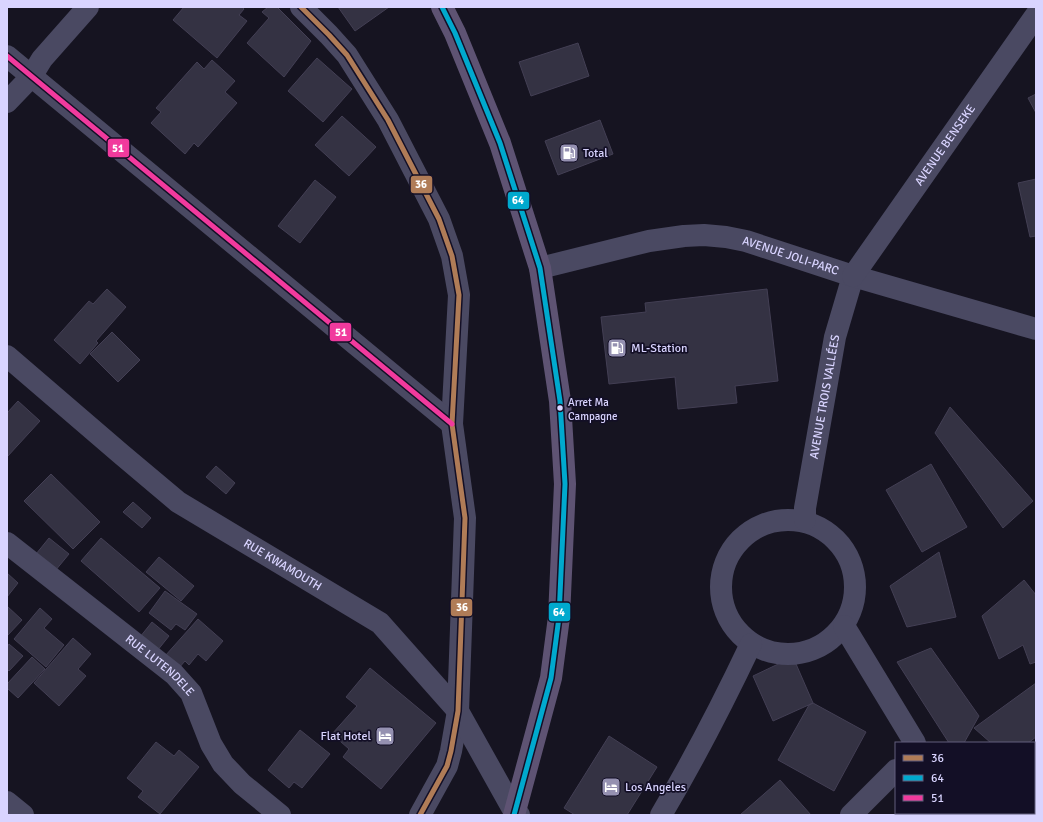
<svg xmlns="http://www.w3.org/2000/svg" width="1043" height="822" viewBox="0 0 1043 822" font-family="Signika,sans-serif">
<rect width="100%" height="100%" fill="#161421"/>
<!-- building -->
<path fill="#343243" stroke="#433f54" d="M184,7H242L244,9L239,15L247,21L217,58L173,20Z
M268,7H277L311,41L284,77L247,43L269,18L262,12Z
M338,7H389L355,31Z
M578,43L589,76L531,96L519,62Z
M317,58L352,89L323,122L288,91Z
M212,60L235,81L225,92L237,103L198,147L194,143L185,154L151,123L161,112L156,108L197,62L204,69Z
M1036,94V113L1028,98Z
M342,116L376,147L349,176L315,145Z
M600,120L613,154L558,175L545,141Z
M1036,179V236L1030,237L1018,183Z
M315,180L336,197L300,243L278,226Z
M107,289L126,307L96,341L98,343L80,364L54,340L89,301L93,304Z
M767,289L778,381L735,386L737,403L678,409L675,377L609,384L601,317L646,312L645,303Z
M112,332L140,360L118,382L90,354Z
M18,401L40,421L7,457V413Z
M950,407L1033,501L1003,528L935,433Z
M931,464L967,527L922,552L886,490Z
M216,466L235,483L226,494L206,477Z
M51,474L100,522L73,549L24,501Z
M133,502L151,518L142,528L123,512Z
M49,538L69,554L55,571L36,554Z
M101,538L160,588L139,612L81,561Z
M939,552L956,617L907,627L890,586Z
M159,557L194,586L181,601L146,572Z
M7,573L18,583L7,597Z
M1024,580L1036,595V662L1030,664L1023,645L999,659L982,616Z
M165,591L197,614L185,630L176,624L171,630L149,613Z
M7,606L22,620L7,636Z
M40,608L52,619L44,628L64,645L46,667L14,639Z
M198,619L223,641L206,661L198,654L189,665L185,661L178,669L165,656Z
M152,622L169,636L157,651L140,637Z
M73,638L91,654L78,669L86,676L59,706L34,683Z
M9,644L23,656L9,671L7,669V647Z
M931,648L979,716L964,743H949L897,662Z
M32,657L45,669L18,698L7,688V684Z
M793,657L813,703L773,721L753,676Z
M370,668L436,723L381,789L343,757L349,749L332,734L357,706L346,697Z
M1036,683V737L1028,743H991L974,728Z
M813,703L866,732L834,791L778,760L809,705Z
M300,730L330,754L302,788L294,782L289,788L268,770Z
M609,736L657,767L627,815H575L564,808Z
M156,742L174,756L179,750L199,767L160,814L138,797L143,791L127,778Z
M780,780L811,815H740Z"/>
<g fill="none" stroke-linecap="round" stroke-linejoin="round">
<!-- minor -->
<g stroke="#4a4962" stroke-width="22">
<path d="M301,7L329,35L347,55L388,120L439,219L452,256L459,295L452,424L465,518L458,711L451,751L447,766L420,815"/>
<path d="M7,56L452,424"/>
<path d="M7,102L31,77L42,59L88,7"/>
<path id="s1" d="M7,356L121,454L178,502L380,623L458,711L515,813L519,815"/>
<circle cx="788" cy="587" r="67"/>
<path id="s2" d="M805,520V508L835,337L853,276"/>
<path id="s3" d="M7,543L174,674L191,693L211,744L223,764L242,784L280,815"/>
<path d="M844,626L915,743"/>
<path d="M7,802L23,815"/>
<path d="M967,813L968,815"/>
<path d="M661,815C694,759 723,703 751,644"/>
<path d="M851,815L896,770"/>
</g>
<!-- tertiary -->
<g stroke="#4a4962" stroke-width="22">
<path id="s4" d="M540,268L649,241L684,236L704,235L726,237L746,241L853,276L1036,329"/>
<path id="s5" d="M853,276L1036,15"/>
</g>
<!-- primary -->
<path stroke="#5e5373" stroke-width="22" d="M442,7L455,33L500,143L540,268L560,401L565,484L559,617L551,678L514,815"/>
<defs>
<path id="bus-1" d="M301,7L329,35L347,55L388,120L439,219L452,256L459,295L452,424L465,518L458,711L451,751L447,766L420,815"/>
<path id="bus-2" d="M442,7L455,33L500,143L540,268L560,401L565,484L559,617L551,678L514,815"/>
<path id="bus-3" d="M7,56L452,424"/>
</defs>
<!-- bus-1 casing -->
<use href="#bus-1" stroke="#130f26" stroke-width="8"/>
<!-- bus-2 casing -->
<use href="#bus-2" stroke="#130f26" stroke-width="8"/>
<!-- bus-3 casing -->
<use href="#bus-3" stroke="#130f26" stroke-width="8"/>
<!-- bus-1 -->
<use href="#bus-1" stroke="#b07c57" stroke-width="5"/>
<!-- bus-2 -->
<use href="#bus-2" stroke="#00a9ce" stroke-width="5"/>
<!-- bus-3 -->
<use href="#bus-3" stroke="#f13a9d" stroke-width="5"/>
</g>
<!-- icons -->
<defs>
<symbol id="fuel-square" viewBox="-11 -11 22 22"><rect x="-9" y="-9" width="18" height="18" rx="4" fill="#9591b1" stroke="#130f26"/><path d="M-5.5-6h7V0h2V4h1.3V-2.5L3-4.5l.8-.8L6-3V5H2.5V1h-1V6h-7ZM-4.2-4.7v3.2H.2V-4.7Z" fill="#fff"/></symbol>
<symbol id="hotel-square" viewBox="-11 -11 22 22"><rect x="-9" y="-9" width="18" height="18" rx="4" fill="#9591b1" stroke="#130f26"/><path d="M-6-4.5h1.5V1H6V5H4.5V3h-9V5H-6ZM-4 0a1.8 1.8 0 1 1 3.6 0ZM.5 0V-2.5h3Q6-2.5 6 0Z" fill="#fff"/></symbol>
</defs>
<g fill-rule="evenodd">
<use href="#fuel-square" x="558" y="142" width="22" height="22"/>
<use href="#fuel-square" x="606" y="337" width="22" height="22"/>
<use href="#hotel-square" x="374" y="725" width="22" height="22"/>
<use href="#hotel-square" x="600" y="776" width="22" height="22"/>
</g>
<!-- markers -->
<circle fill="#d9d4ff" stroke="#130f26" stroke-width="1.5" cx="560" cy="408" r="3.5"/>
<g text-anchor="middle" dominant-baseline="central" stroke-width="3.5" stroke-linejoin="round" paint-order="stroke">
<!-- bus labels -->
<g font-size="11" fill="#d9d4ff" stroke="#130f26" text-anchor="start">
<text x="568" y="402">Arret Ma<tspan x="568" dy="14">Campagne</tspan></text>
</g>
<!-- street labels -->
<g font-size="12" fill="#d9d4ff" stroke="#130f26">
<text stroke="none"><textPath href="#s5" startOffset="160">AVENUE BENSEKE</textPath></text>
<text stroke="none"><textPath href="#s4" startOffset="257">AVENUE JOLI-PARC</textPath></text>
<text stroke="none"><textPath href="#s2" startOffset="125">AVENUE TROIS VALLÉES</textPath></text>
<text stroke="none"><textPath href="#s1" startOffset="347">RUE KWAMOUTH</textPath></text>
<text stroke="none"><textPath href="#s3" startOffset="196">RUE LUTENDELE</textPath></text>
</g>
<!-- poi labels -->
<g font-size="12" fill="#d9d4ff" stroke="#130f26" text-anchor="start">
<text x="583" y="153">Total</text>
<text x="631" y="348">ML-Station</text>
<text x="371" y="736" text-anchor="end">Flat Hotel</text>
<text x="625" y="787">Los Angeles</text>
</g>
</g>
<g stroke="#130f26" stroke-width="1.5">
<rect x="107" y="138" width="23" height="20" rx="4" fill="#f13a9d"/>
<rect x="410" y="175" width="23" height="19" rx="4" fill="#b07c57"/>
<rect x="507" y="191" width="23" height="19" rx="4" fill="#00a9ce"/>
<rect x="329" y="322" width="23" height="20" rx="4" fill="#f13a9d"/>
<rect x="450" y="598" width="23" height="19" rx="4" fill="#b07c57"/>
<rect x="548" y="602" width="23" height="20" rx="4" fill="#00a9ce"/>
</g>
<g font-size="11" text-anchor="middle" font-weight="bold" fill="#fff">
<text x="118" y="152">51</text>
<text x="421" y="188">36</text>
<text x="518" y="204">64</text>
<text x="341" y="336">51</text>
<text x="462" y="611">36</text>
<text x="559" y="616">64</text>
</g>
<!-- border -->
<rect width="1043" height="822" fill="none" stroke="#d9d4ff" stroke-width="16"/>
<!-- legend -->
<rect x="895" y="742" width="140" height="72" fill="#130f26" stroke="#625e7d"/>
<rect x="903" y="755" width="20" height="6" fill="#b07c57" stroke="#625e7d"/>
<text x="931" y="762" font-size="12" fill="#d9d4ff">36</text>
<rect x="903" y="775" width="20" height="6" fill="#00a9ce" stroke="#625e7d"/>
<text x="931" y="782" font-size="12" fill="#d9d4ff">64</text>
<rect x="903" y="795" width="20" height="6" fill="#f13a9d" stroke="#625e7d"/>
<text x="931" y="802" font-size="12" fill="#d9d4ff">51</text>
</svg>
